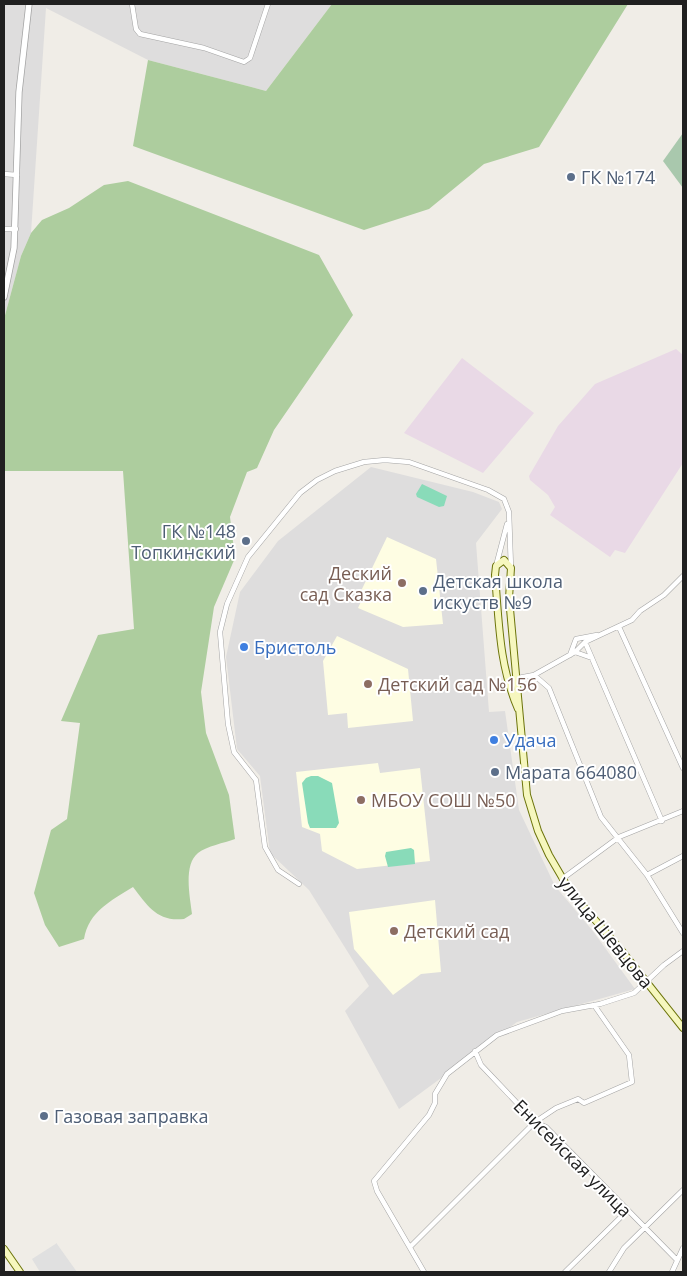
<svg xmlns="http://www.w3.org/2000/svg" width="687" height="1276" viewBox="0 0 687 1276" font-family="'Open Sans',sans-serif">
<rect width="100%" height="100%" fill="#f0ede7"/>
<!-- residential -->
<path fill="#dedddd" d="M4,4H332L266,91L148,60L46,8L31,233L21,256L4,319Z
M371,467L473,492L499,502L502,509L476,543L489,712L505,711L519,810L555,886L592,930L635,989L517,1022L399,1109L345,1011L369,986L309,890L270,853L260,776L237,749L226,657L240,592L278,541Z"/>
<!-- industrial -->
<path fill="#e9d9e6" d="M676,349L683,355V463L625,553L615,550L610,557L550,515L555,507L548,495L530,480L529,476L558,426L595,384Z
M462,358L534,413L483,473L404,433Z"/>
<!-- education -->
<path fill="#fefde3" d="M387,537L436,559L443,624L403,627L358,608L365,593L361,591Z
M337,636L408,669L413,721L348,728L347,713L328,715L323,661Z
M378,763L380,773L420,768L430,861L357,869L322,851L320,834L302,827L296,772Z
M435,900L441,972L421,974L393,995L354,949L349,912Z"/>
<!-- forest -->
<path fill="#adcd9e" d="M332,4H628L539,147L484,164L429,209L364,230L133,146L148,60L266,91Z
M128,181L319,255L353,315L274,430L257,468L247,472L230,517L235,558L214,607L201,692L206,733L229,795L235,839C224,843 207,846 198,853C183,865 190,897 192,914L184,919C157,922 148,906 133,887C111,901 89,911 84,939L59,947L45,925L34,893L51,830L67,819L80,723L61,721L98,635L134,629L123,471H4V319L21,256L31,233L42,220L69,208L104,185Z"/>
<!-- cemetery -->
<path fill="#a9c8ad" d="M683,133V188L663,161Z"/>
<!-- pitch -->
<path fill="#89dbb9" d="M422,484L447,496L444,506L439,507L417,497L416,494Z
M311,776H318L332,783L339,823L336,828H310L308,823L302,783L306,778Z
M411,848L414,850L415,864L388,867L385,856L386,852Z"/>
<!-- parking -->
<path fill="#e0e0e0" d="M57,1243V1244L77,1272H40L32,1259Z"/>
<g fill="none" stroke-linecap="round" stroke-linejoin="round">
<defs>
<path id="minor" d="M132,4L136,29L140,34L204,48L244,62L250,58L268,4
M4,174L17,175
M4,229H16
M496,566L507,524
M619,627L683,768
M585,642L662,821
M575,652L592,658
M570,655L576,639L597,635
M534,675L575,652L585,642L632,620L640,611L664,595L683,576
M518,678L534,675L549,688L601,817L647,875L683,933
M647,875L683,856
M562,879L619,837L683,811
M299,884L278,870L265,847L256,780L234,752L228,724L220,632L227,604L248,557L300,493L317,480L335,471L364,462L385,460L409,462L488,490L504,499L509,512L511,568
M475,1051L481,1065L535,1122L546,1127L677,1260
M410,1247L535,1122L556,1108L578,1099L584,1103L632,1082L629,1055L594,1005
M424,1272L377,1191L374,1181L429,1115L435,1103V1094L447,1074L497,1035L562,1011L600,1004L634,993L664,965L683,951
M565,1272L627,1211
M609,1272L624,1248L683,1190
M672,1272L683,1248"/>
<path id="tertiary" d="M4,297L14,248L19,92L29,4"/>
<path id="secondary" d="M518,709C499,665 499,622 495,575L496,566L504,560L511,568L509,598L527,795L538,831L549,855L570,891L622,951L683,1028
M4,1249L20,1272"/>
</defs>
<!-- minor casing -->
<use href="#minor" stroke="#a4a4a4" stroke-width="5.5"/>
<!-- tertiary casing -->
<use href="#tertiary" stroke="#a4a4a4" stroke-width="7"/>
<!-- secondary casing -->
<use href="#secondary" stroke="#6c740a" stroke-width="8"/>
<!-- minor -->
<use href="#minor" stroke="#fff" stroke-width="4.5"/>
<!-- tertiary -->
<use href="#tertiary" stroke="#fff" stroke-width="5.5"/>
<!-- secondary -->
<use href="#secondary" stroke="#f6f7be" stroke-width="6"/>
</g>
<!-- markers -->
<g fill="#5c6f8a" stroke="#fff" stroke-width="2">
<circle cx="571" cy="177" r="5"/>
<circle cx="246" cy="541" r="5"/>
<circle cx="423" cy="591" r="5"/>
<circle cx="495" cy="772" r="5"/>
<circle cx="44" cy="1116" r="5"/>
</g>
<g fill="#8d6e63" stroke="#fff" stroke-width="2">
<circle cx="402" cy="583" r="5"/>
<circle cx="368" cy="684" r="5"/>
<circle cx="361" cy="800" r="5"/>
<circle cx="394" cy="931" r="5"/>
</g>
<g fill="#3f7fe0" stroke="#fff" stroke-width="2">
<circle cx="244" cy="647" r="5"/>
<circle cx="494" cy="740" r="5"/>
</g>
<g text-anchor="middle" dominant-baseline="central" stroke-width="4" stroke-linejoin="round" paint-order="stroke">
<!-- service labels -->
<g font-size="18" fill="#4e5e75" stroke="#fff" text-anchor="start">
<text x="581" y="177">ГК №174</text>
<text x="236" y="531" text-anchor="end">ГК №148<tspan x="236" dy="21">Топкинский</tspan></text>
<text x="433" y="581">Детская школа<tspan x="433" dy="21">искуств №9</tspan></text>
<text x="505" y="772">Марата 664080</text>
<text x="54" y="1116">Газовая заправка</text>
</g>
<!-- education labels -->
<g font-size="18" fill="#785e54" stroke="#fff" text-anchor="start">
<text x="392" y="573" text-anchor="end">Деский<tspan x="392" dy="21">сад Сказка</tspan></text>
<text x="378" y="684">Детский сад №156</text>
<text x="371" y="800">МБОУ СОШ №50</text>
<text x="404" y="931">Детский сад</text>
</g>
<!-- shop labels -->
<g font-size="18" fill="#366cbe" stroke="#fff" text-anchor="start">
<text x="254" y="647">Бристоль</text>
<text x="504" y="740">Удача</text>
</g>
<!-- street labels -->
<g font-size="18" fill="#202020" stroke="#fff">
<text transform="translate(606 932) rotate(51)">улица Шевцова</text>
<text transform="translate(573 1158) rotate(45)">Енисейская улица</text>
</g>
</g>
<!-- border -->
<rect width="687" height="1276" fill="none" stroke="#202020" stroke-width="10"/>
</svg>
